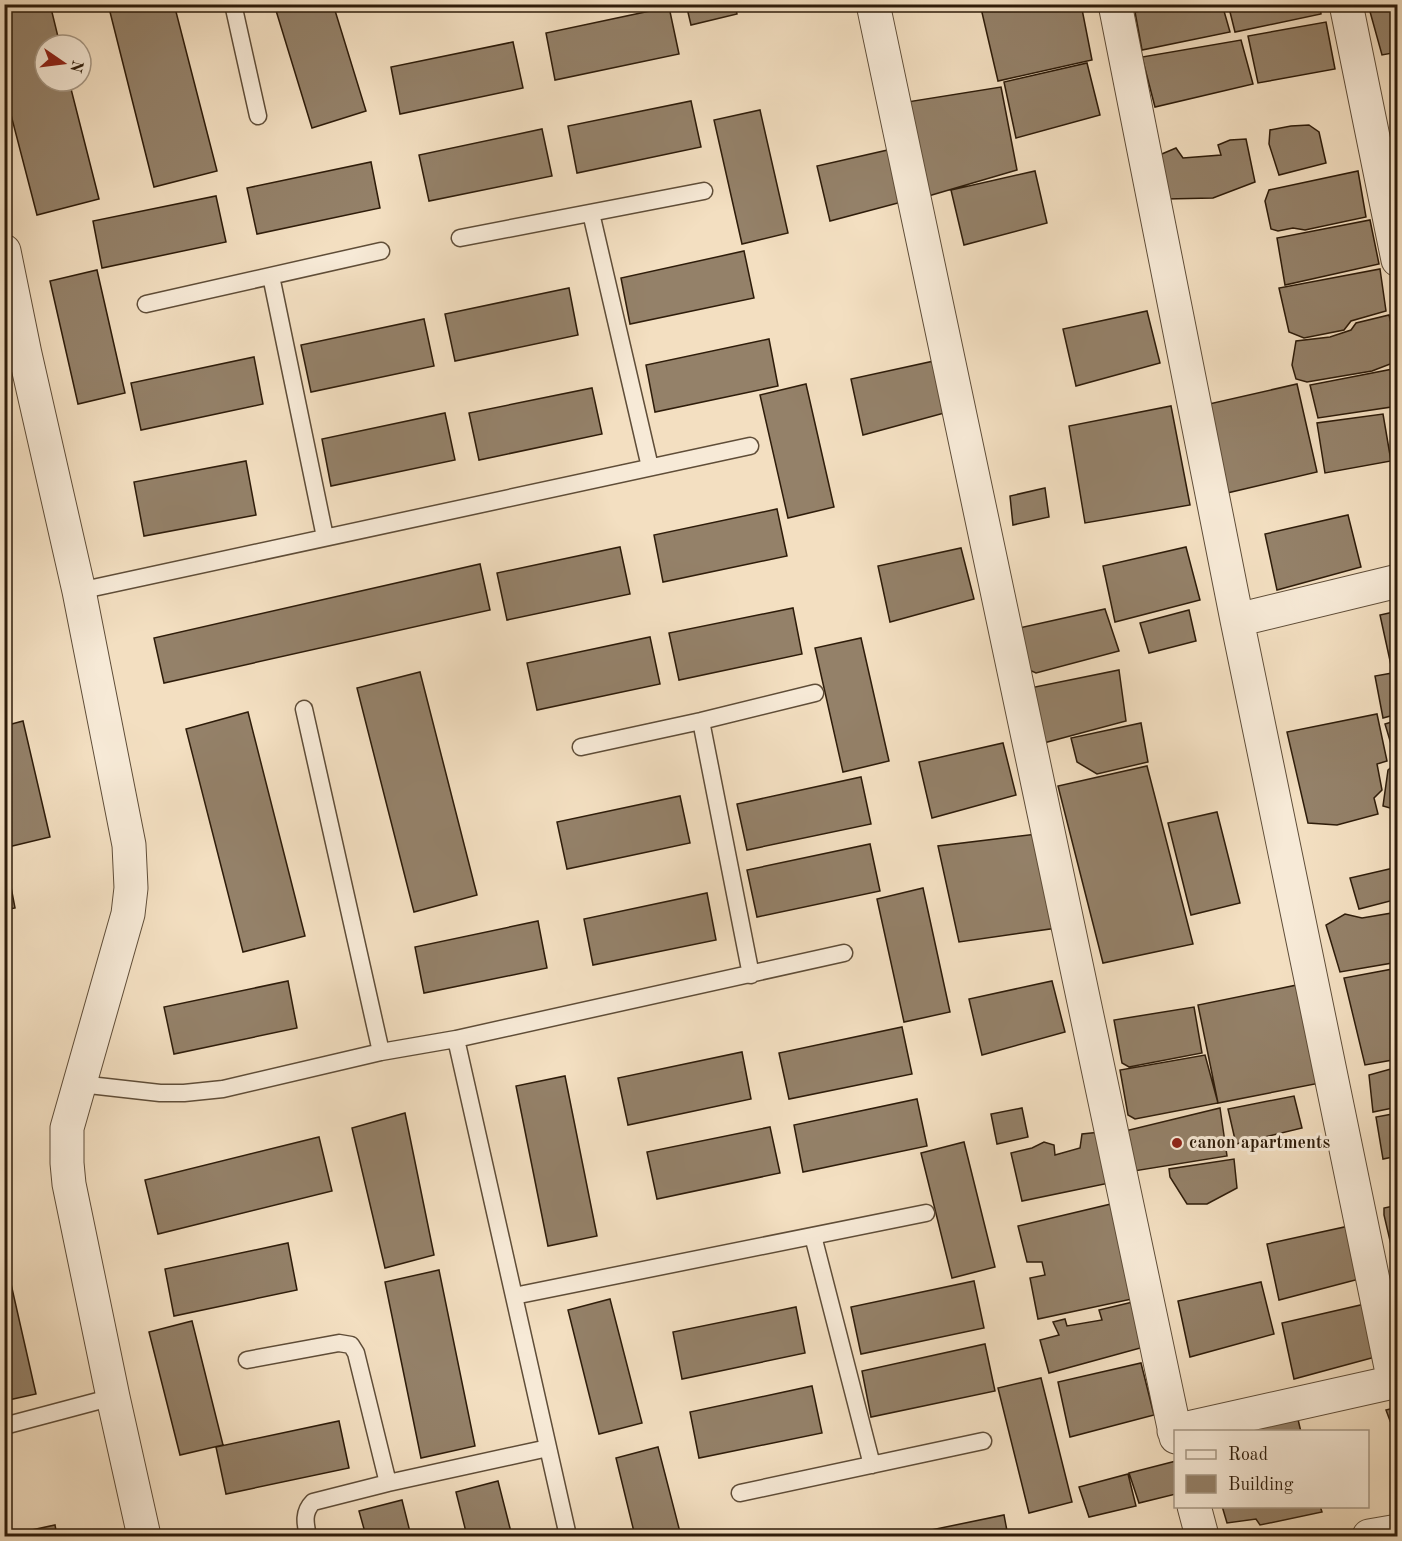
<svg xmlns="http://www.w3.org/2000/svg" width="1402" height="1541" viewBox="0 0 1402 1541" font-family="'Old Standard TT',serif">
<rect width="100%" height="100%" fill="#f3dfc1"/>
<filter id="stains"><feTurbulence type="fractalNoise" baseFrequency=".00333" numOctaves="4"/><feColorMatrix values="0 0 0 0 .2 0 0 0 0 .09 0 0 0 0 .02 0 0 0 .5 -.17"/></filter>
<radialGradient id="worn" r=".72"><stop offset=".6" stop-color="#630" stop-opacity="0"/><stop offset="1" stop-color="#630" stop-opacity=".3"/></radialGradient>
<!-- building -->
<path fill="#948169" stroke="#2e1c0a" stroke-width="1.5" d="M4,4H50L60,45H45V81H69L99,199L37,215L4,88Z
M108,4H174L217,171L154,187Z
M274,4H333L366,111L312,128Z
M686,4H735L737,14L691,25Z
M980,4H1081L1092,60L998,81Z
M1177,4H1222L1230,32L1142,50L1135,12Z
M1228,4H1320L1321,14L1235,32Z
M1384,4H1398V52L1382,55L1369,8Z
M669,7L679,54L555,80L546,33Z
M1326,22L1335,69L1258,83L1248,36Z
M1241,40L1253,84L1155,107L1142,57Z
M513,42L523,88L400,114L391,67Z
M1087,63L1100,115L1016,138L1004,82Z
M1001,87L1017,170L925,197L907,102Z
M691,101L701,147L577,173L568,126Z
M760,110L788,233L742,244L714,120Z
M1309,125L1319,132L1326,163L1279,175L1269,144L1270,130L1291,126Z
M542,129L552,176L429,201L419,155Z
M1246,139L1255,182L1213,198L1166,199L1157,156L1176,148L1183,158L1221,155L1218,145L1230,140Z
M901,147L913,199L830,221L817,166Z
M371,162L380,208L257,234L247,188Z
M1035,171L1047,223L964,245L951,190Z
M1358,171L1366,217L1305,230L1293,228L1278,231L1271,229L1265,201L1269,190Z
M216,196L226,242L102,268L93,221Z
M1370,220L1379,264L1285,285L1277,238Z
M744,251L754,298L630,324L621,278Z
M1380,269L1386,311L1351,321L1344,330L1304,338L1289,332L1279,288Z
M97,270L125,393L78,404L50,281Z
M569,288L578,335L455,361L445,314Z
M1147,311L1160,363L1076,386L1063,329Z
M1389,315L1398,350V361L1372,371L1307,382L1296,379L1292,365L1296,341L1330,337L1351,330L1356,323Z
M424,319L434,366L311,392L301,345Z
M769,339L778,386L655,412L646,365Z
M254,357L263,404L141,430L131,383Z
M934,361L948,412L863,435L851,379Z
M1398,368V406L1318,418L1310,385Z
M806,384L834,507L788,518L760,395Z
M1297,384L1317,472L1227,493L1209,404Z
M592,388L602,434L479,460L469,413Z
M1171,406L1190,505L1085,523L1069,426Z
M445,413L455,460L331,486L322,439Z
M1383,414L1391,461L1325,473L1317,423Z
M246,461L256,515L144,536L134,482Z
M1045,488L1049,517L1013,525L1010,496Z
M777,509L787,556L663,582L654,535Z
M1348,515L1361,567L1277,590L1265,534Z
M620,547L630,594L507,620L497,573Z
M1186,547L1200,600L1115,622L1103,566Z
M961,548L974,599L890,622L878,566Z
M480,564L490,610L164,683L154,638Z
M793,608L802,654L679,680L669,633Z
M1105,609L1119,651L1036,673L1027,669L1019,628Z
M1189,610L1196,641L1149,653L1140,623Z
M1398,611V669L1392,670L1380,615Z
M4,636L10,659L4,661Z
M650,637L660,684L537,710L527,663Z
M861,638L889,761L843,772L815,648Z
M1119,670L1126,721L1040,744L1030,688Z
M420,672L477,895L414,912L357,688Z
M1398,672V714L1383,718L1375,676Z
M248,712L305,936L243,952L186,729Z
M1377,714L1387,761L1377,764L1382,790L1374,798L1378,814L1337,825L1308,823L1287,732Z
M1398,720V754H1394L1385,724Z
M23,721L50,837L4,848V726Z
M1141,723L1148,762L1097,774L1077,762L1071,738Z
M1003,743L1016,795L932,818L919,762Z
M1398,761V810H1397L1383,806L1388,770Z
M1147,766L1193,944L1103,963L1058,786Z
M861,777L871,824L747,850L737,804Z
M680,796L690,843L567,869L557,822Z
M1217,812L1240,903L1191,915L1168,823Z
M1037,834L1057,928L959,942L938,846Z
M870,844L880,891L757,917L747,870Z
M6,861L15,908L4,910V862Z
M1398,867V899L1359,909L1350,878Z
M923,888L950,1012L904,1022L877,899Z
M707,893L716,940L593,965L584,919Z
M1398,912V962L1340,972L1326,925L1345,914L1362,918Z
M538,921L547,968L424,993L415,947Z
M1398,968V1059L1365,1065L1344,978Z
M288,981L297,1028L174,1054L164,1007Z
M1052,981L1065,1032L982,1055L969,999Z
M1297,985L1320,1083L1218,1103L1198,1005Z
M1194,1007L1202,1053L1129,1067L1122,1063L1114,1020Z
M902,1027L912,1074L789,1099L779,1053Z
M742,1052L751,1099L628,1125L618,1078Z
M1205,1055L1218,1103L1135,1119L1128,1115L1120,1070Z
M1398,1067V1107L1373,1112L1369,1075Z
M565,1076L597,1236L548,1246L516,1086Z
M1294,1096L1302,1128L1236,1144L1228,1109Z
M917,1099L927,1146L803,1172L794,1125Z
M1022,1108L1028,1137L997,1144L991,1114Z
M1220,1108L1227,1156L1134,1171L1125,1131Z
M405,1113L434,1255L385,1268L352,1128Z
M1398,1113V1156L1383,1159L1376,1117Z
M770,1127L780,1173L657,1199L647,1152Z
M1110,1131L1119,1181L1022,1201L1011,1153L1032,1148L1044,1142L1054,1145L1055,1155L1080,1148L1082,1134Z
M319,1137L332,1191L158,1234L145,1180Z
M964,1142L995,1267L952,1278L921,1153Z
M1234,1159L1237,1188L1207,1204H1187L1170,1177L1169,1169Z
M1111,1204L1132,1299L1038,1319L1030,1278L1045,1275L1042,1262H1027L1018,1226Z
M1398,1205V1261L1395,1262L1384,1215V1208Z
M1349,1226L1363,1278L1279,1300L1267,1244Z
M288,1243L297,1290L174,1316L165,1269Z
M4,1253L36,1394L4,1401Z
M439,1270L475,1446L421,1458L385,1282Z
M974,1281L984,1328L861,1354L851,1307Z
M1261,1282L1274,1334L1190,1357L1178,1301Z
M610,1299L642,1423L599,1434L568,1310Z
M1133,1302L1144,1347L1049,1373L1040,1340L1059,1335L1053,1322L1065,1319L1067,1326L1102,1320L1099,1310Z
M1365,1304L1379,1356L1294,1379L1282,1323Z
M796,1307L805,1353L682,1379L673,1332Z
M192,1321L223,1445L180,1455L149,1332Z
M985,1344L995,1391L871,1417L862,1371Z
M1141,1363L1154,1415L1070,1437L1058,1382Z
M1041,1378L1072,1502L1029,1513L998,1388Z
M812,1386L822,1433L699,1458L690,1412Z
M1398,1407V1442L1386,1410Z
M1296,1411L1301,1432H1203Z
M339,1421L349,1468L226,1494L216,1447Z
M658,1447L681,1536H635L616,1458Z
M1176,1461V1494L1139,1503L1129,1473Z
M1128,1474L1136,1506L1089,1517L1079,1487Z
M498,1481L512,1536H467L456,1492Z
M402,1500L411,1536H366L359,1511Z
M1222,1506H1320L1322,1512L1260,1525L1256,1519L1227,1523Z
M1004,1515L1008,1536H902Z
M55,1525L57,1536H4Z"/>
<g fill="none" stroke-linecap="round" stroke-linejoin="round">
<defs>
<path id="service" d="M233,4L258,116
M591,213L650,467
M460,238L704,191
M271,276L325,537
M146,304L381,251
M79,591L750,446
M304,709L381,1052
M701,721L751,975
M581,747L701,721L815,693
M456,1039L568,1536
M80,1084L160,1093H184L223,1089L381,1052L456,1039L844,953
M813,1236L872,1465
M514,1296L926,1213
M247,1360L339,1343L351,1345L356,1353L388,1483
M4,1426L113,1397
M740,1493L983,1441
M308,1536C305,1523 303,1512 313,1502L388,1483L548,1448"/>
<path id="minor" d="M873,4L1176,1437
M1115,4L1237,620L1394,1382
M1346,4L1398,260
M4,251L25,354L79,591L129,845L131,888L128,914L67,1128V1163L69,1184L113,1397L144,1536
M1237,620L1398,581
M1174,1431L1398,1381
M1194,1506L1202,1536
M1369,1536L1398,1531"/>
</defs>
<!-- service casing -->
<use href="#service" stroke="#5f4d38" stroke-width="19"/>
<!-- minor casing -->
<use href="#minor" stroke="#5f4d38" stroke-width="35"/>
<!-- service -->
<use href="#service" stroke="#f7ead7" stroke-width="16"/>
<!-- minor -->
<use href="#minor" stroke="#f7ead7" stroke-width="33"/>
</g>
<!-- markers -->
<circle fill="#8f2418" stroke="#f7ead7" stroke-width="2" cx="1177" cy="1143" r="6"/>
<g text-anchor="middle" dominant-baseline="central" stroke-width="6" stroke-linejoin="round" paint-order="stroke">
<!-- poi labels -->
<g font-size="18" font-weight="bold" fill="#2e1c0a" stroke="#f7ead7" text-anchor="start">
<text x="1189" y="1143">canon apartments</text>
</g>
</g>
<!-- margin -->
<rect width="1402" height="1541" fill="none" stroke="#f3dfc1" stroke-width="24"/>
<rect x="6" y="6" width="1390" height="1529" fill="none" stroke="#2e1c0a" stroke-width="3"/>
<rect x="12" y="12" width="1378" height="1517" fill="none" stroke="#2e1c0a" stroke-width="1.5"/>
<!-- legend -->
<rect x="1174" y="1430" width="195" height="78" fill="#f7ead7" stroke="#a79885" stroke-width="1.5"/>
<rect x="1186" y="1450" width="30" height="9" fill="#f7ead7" stroke="#a79885" stroke-width="1.5"/>
<text x="1228" y="1460" font-size="18" fill="#2e1c0a">Road</text>
<rect x="1186" y="1475" width="30" height="18" fill="#948169" stroke="#a79885" stroke-width="1.5"/>
<text x="1228" y="1490" font-size="18" fill="#2e1c0a">Building</text>
<!-- north arrow -->
<g transform="translate(63 63) rotate(104)"><circle r="28" fill="#f7ead7" stroke="#a79885" stroke-width="1.5"/>
<path d="M0-4.5L10 22L0 15L-10 22Z" fill="#8f2418"/>
<text y="-9" font-size="16" font-weight="bold" text-anchor="middle" fill="#2e1c0a">N</text>
</g>
<rect width="100%" height="100%" filter="url(#stains)"/>
<rect width="100%" height="100%" fill="url(#worn)"/>
</svg>
